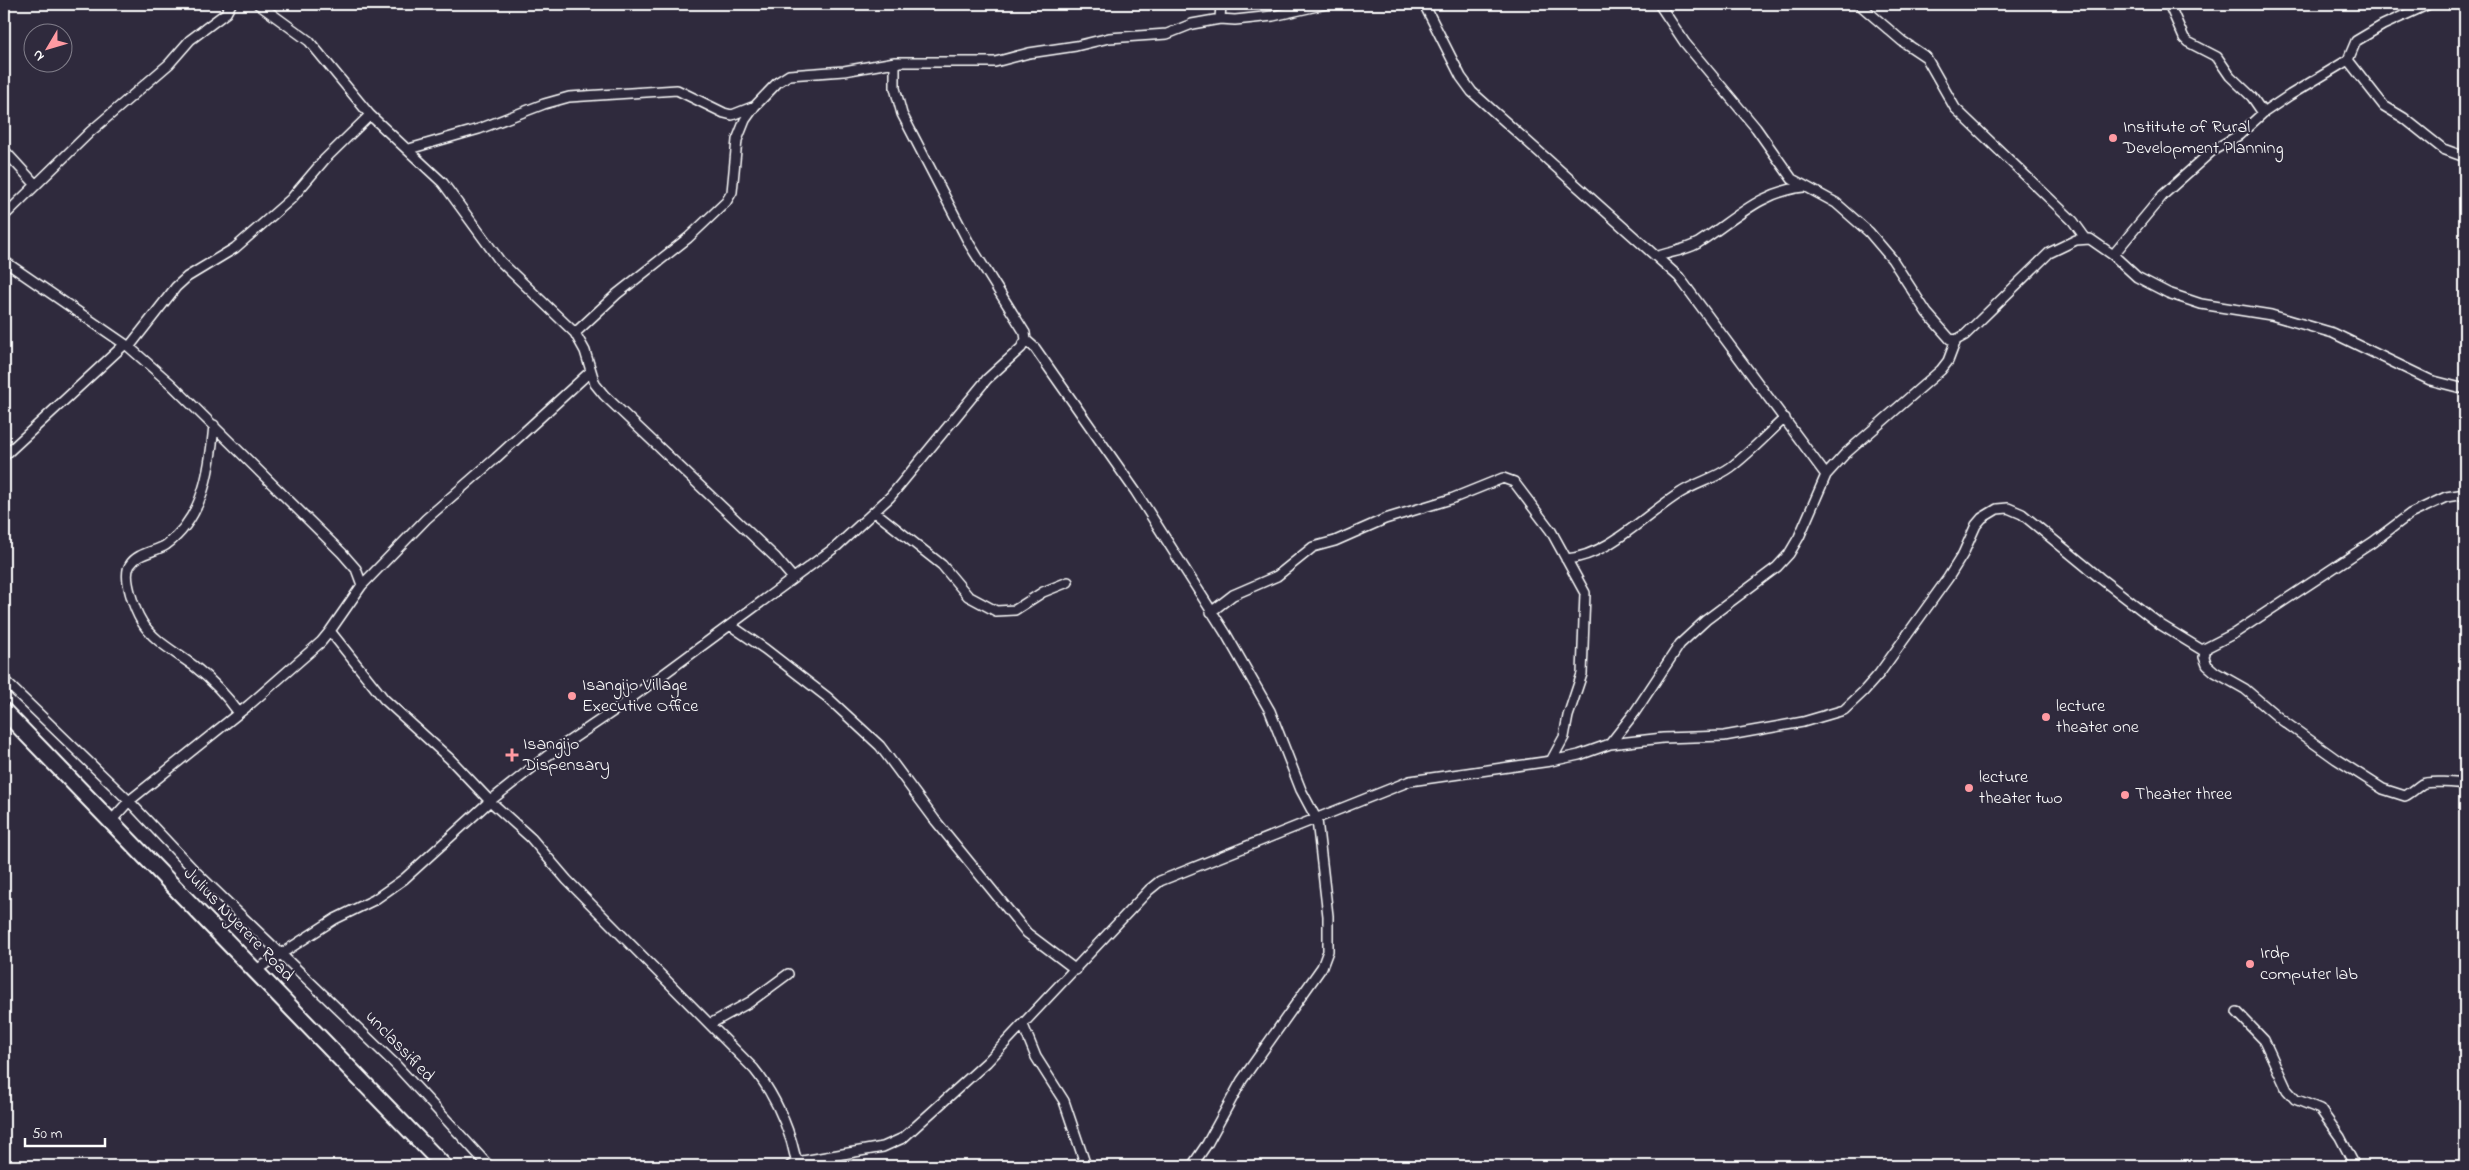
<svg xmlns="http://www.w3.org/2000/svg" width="2469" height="1170" viewBox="0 0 2469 1170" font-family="'Indie Flower',sans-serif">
<rect width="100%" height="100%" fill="#2f2a3d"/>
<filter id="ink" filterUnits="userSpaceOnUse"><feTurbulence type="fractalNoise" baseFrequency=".02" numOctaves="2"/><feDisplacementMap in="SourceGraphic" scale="10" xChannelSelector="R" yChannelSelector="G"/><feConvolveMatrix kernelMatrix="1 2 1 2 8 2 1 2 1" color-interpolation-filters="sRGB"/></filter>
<g filter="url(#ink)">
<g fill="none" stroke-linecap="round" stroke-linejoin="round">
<defs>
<path id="minor" d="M258,4L309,41L370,115L443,183L500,261L575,333L585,351L595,384L604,395L775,557L793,578
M1424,4L1461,77L1472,92L1679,277L1826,475
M1659,4L1685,43L1756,128L1792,179L1836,203L1869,232L1892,259L1927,313L1950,339L1956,340L1965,335L2049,253L2076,240L2090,239L2113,255L2137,277L2168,293L2201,304L2271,315L2333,333L2430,380L2465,389
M1859,4L1902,41L1926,57L1955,108L2073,221L2086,239
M2169,4L2184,38L2188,42L2217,57L2230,76L2252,97L2263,113
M1220,19L1221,4
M2348,60L2384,106L2404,118L2443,149L2465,157
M409,149L479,129L544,104L569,97L677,90L724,113L732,115L755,106
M4,150L36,185
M4,216L90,132L169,64L190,40L226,13L231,4
M2113,255L2163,195L2212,151L2239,135L2263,113L2290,95L2348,60L2356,41L2383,25L2429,4
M1658,256C1671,252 1686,250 1698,243C1733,221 1761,191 1804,187
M4,261L129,347L171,384L342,553L356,569L362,585
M575,333L617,294L688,238L726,202L732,192L737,140L745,120L755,106L778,82L789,75L844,71L895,62H995L1029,53L1076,46L1109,38L1167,34L1192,24L1220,19L1235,20L1273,16L1326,4
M1026,340L1035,348L1136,492L1226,634L1270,711L1301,790L1317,820L1328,916V951L1322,967L1242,1080L1207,1144L1192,1166
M129,347L176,287L187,277L235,248L291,199L325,159L370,115
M591,371L496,458L426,519L362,585L330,631L384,699L450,759L490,801L531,838L567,880L754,1069C771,1090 783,1115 791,1140C794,1149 794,1159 801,1166
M214,425C210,469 204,517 166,545C155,552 137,553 130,565C122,576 135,611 142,622C153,641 177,653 194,666C212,680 226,695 239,713
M4,456L124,345
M875,512L942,565L968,596L996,611L1015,610L1043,592L1068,582
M1566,559C1608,556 1646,514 1680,493C1696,483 1716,478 1731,467C1750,453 1767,434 1785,418
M1211,612L1233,595L1277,576L1313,547L1335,541L1385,519L1451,499L1503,478L1514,482L1551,531L1585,593L1582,674L1568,716L1564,737L1551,761
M730,625L765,649L827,697L880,746L935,820L1027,933L1076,970
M2206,649L2204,657L2207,665L2215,672L2245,689L2279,718L2336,759L2383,789L2405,796C2411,793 2416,788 2422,784C2427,781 2459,782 2465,785
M4,680L129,801L195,871L395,1064L489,1166
M1610,744L1635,712L1680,644L1706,620L1777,567L1789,554L1799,537L1826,475L1845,454L1941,370L1948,361L1956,340
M112,820L129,801L249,705L321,642L330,631
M256,970L335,919L374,900L404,879L490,801L547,756L615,710L837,546L890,497L987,379L1021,348L1026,340L1025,333L970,245L902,114L895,88V62
M2237,1012L2264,1040L2287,1090L2295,1099L2320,1109L2340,1137L2355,1166
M710,1024L750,1002L788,974
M1023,1025L1036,1057L1064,1101L1086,1166
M790,1166L797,1162L883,1147L903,1138L987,1062L1149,890L1160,881L1410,781L1551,761L1579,755L1610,744L1663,738L1724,736L1803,722L1844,710L1863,692L1879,674L1948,578L1963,554L1976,525L1982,518L1997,509L2008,508L2022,514L2100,578L2161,625L2202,650L2235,633L2373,542L2410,514L2446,497L2465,494"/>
<path id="trunk" d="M4,711L444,1166"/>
</defs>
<!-- minor casing -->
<use href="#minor" stroke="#fff" stroke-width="12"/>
<!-- trunk casing -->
<use href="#trunk" stroke="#fff" stroke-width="19"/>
<!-- minor -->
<use href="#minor" stroke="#2f2a3d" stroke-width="9"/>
<!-- trunk -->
<use href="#trunk" stroke="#2f2a3d" stroke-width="15"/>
</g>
</g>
<!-- markers -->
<g fill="#ff9aa2" stroke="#2f2a3d" stroke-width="2">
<circle cx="2113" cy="138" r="5"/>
<circle cx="572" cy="696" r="5"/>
<circle cx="2046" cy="717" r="5"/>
<path d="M509.5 747.5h5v5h5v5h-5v5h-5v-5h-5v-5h5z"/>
<circle cx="1969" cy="788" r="5"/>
<circle cx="2125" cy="795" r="5"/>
<circle cx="2250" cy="964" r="5"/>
</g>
<g text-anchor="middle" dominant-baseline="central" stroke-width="4" stroke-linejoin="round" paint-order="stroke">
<!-- poi labels -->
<g font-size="18" fill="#fff" stroke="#2f2a3d" text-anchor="start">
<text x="2123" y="128">Institute of Rural<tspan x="2123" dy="21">Development Planning</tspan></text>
<text x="582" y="686">Isangijo Village<tspan x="582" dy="21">Executive Office</tspan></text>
<text x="2056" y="707">lecture<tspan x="2056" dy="21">theater one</tspan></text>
<text x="523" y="745">Isangijo<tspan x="523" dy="21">Dispensary</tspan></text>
<text x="1979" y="778">lecture<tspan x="1979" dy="21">theater two</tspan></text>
<text x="2135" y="795">Theater three</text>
<text x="2260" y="954">Irdp<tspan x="2260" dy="21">computer lab</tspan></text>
</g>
<!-- street labels -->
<g font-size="18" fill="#fff" stroke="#2f2a3d">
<text transform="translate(238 925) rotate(46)">Julius Nyerere Road</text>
<text transform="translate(399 1047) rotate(46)">unclassified</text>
</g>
</g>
<!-- margin -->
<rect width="2469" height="1170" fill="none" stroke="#2f2a3d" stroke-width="20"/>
<rect x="10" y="10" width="2449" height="1150" fill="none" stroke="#fff" stroke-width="2" filter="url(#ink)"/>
<!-- north arrow -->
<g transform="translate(48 48) rotate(232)"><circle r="24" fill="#2f2a3d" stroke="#827f8b"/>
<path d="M0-4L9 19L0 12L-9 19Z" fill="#ff9aa2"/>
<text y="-8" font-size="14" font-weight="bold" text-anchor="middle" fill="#ffffff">N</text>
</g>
<!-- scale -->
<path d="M25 1138v8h80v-8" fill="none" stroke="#ffffff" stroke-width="2.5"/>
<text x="32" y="1138" font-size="15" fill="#ffffff" stroke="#2f2a3d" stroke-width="4" paint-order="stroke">50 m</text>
</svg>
